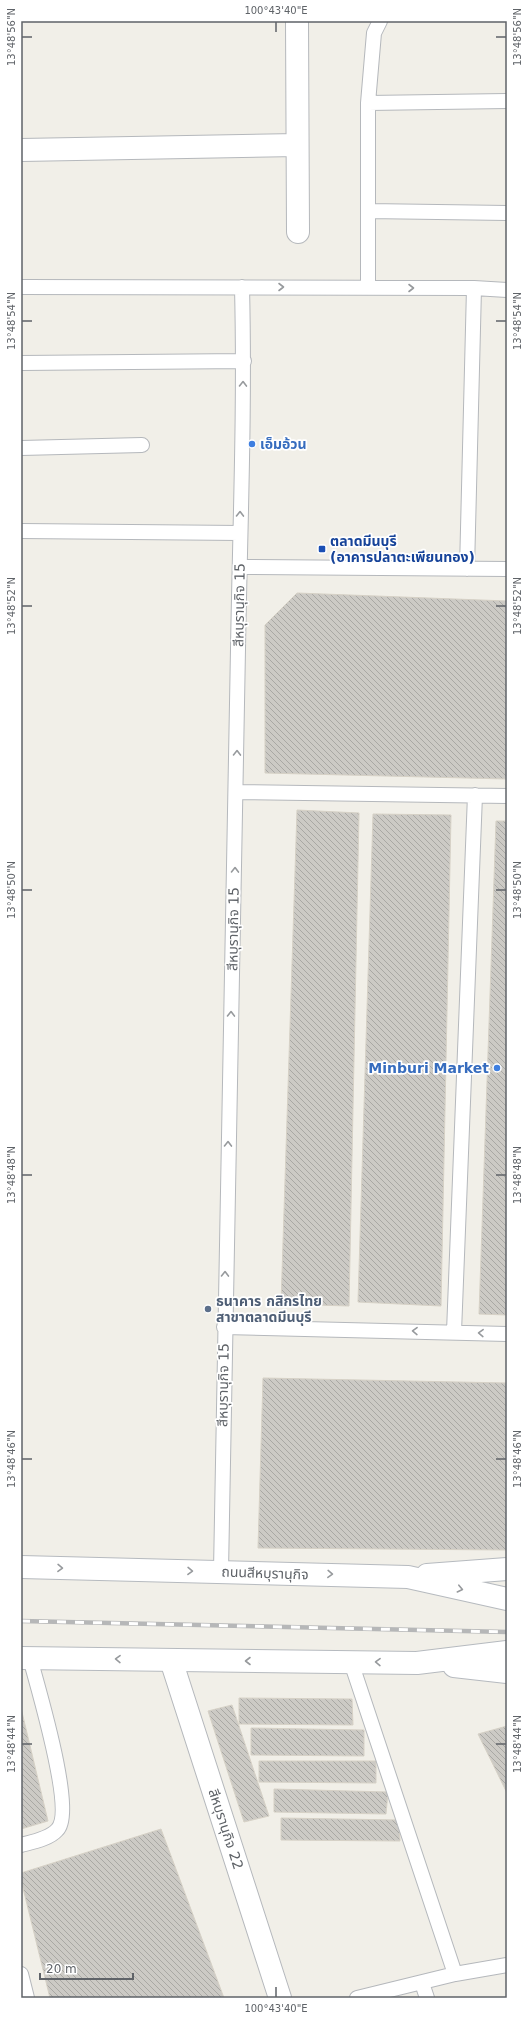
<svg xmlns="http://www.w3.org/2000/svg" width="528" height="2019" viewBox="0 0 528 2019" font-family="'DejaVu Sans','Noto Sans Thai',sans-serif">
<defs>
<pattern id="building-back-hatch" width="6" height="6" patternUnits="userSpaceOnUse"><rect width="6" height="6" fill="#cccac5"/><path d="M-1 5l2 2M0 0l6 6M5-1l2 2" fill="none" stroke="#a9a8a4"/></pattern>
</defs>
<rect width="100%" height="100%" fill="#f1efe8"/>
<!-- building -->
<path fill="url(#building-back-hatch)" stroke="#d6d1c6" d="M297,593L507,601V779L265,773V625Z
M297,810L359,813L349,1306L281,1304Z
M373,814L451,815L441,1306L358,1302Z
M496,821H507V1315L479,1314Z
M263,1378L507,1383V1550L258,1548Z
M239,1698L352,1699L353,1725L239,1724Z
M232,1705L269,1816L244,1822L208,1711Z
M21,1708L48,1821L21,1829Z
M507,1726V1793L478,1734Z
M251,1728L364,1730V1756L251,1755Z
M259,1761H376V1783L259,1782Z
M274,1789L388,1792L386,1814L274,1812Z
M281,1818L399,1820L400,1841L281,1840Z
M161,1829L224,1998H50L21,1880V1873Z"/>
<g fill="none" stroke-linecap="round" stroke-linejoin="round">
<defs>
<path id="lane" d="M368,103L507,101
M368,211L507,213
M21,287L474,288L507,290
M368,288V103L374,33L380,21
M21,363L244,361
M21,448L142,445
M21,531L240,533
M240,567L507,569
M467,569L474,288
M237,792L507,796
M224,1327L507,1334
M454,1332L475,795
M221,1571C225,1264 234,956 238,649C240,528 245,408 242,287
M351,1662L455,1974L357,1998
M21,1845C32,1842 49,1839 57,1830C76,1812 37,1685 30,1658
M21,1974L27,1998
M455,1974L507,1965
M422,1983L427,1998"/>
<path id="street" d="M297,21L298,232
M21,150L297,145
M171,1660L280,1998"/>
<path id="secondary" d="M21,1567L408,1577L507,1599
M427,1575L507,1569
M21,1658L417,1663L507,1652
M454,1666L507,1672"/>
</defs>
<!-- lane casing -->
<use href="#lane" stroke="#b5b8bc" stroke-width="16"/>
<!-- street casing -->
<use href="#street" stroke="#b5b8bc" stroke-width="24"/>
<!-- secondary casing -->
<use href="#secondary" stroke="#b6babf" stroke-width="24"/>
<!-- lane -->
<use href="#lane" stroke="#fff" stroke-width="14"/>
<!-- street -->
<use href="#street" stroke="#fff" stroke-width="22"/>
<!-- secondary -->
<use href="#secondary" stroke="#fff" stroke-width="22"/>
<defs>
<path id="rail" d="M21,1621L507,1632"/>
</defs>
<!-- rail casing -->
<use href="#rail" stroke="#b6b7b8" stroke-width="4.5"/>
<!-- rail -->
<use href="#rail" stroke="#fff" stroke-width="3" stroke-dasharray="9" stroke-linecap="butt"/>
</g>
<!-- one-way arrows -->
<defs><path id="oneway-chevron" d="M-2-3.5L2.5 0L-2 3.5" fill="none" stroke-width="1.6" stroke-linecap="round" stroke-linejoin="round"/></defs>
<g stroke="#979a9d">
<use href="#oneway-chevron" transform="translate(281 287)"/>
<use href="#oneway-chevron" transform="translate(411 288)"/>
<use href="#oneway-chevron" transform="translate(243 384) rotate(-89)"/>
<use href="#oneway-chevron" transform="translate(240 514) rotate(-89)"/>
<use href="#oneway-chevron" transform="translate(237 753) rotate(-89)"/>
<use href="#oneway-chevron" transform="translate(235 870) rotate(-89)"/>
<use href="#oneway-chevron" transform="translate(231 1014) rotate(-89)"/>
<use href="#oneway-chevron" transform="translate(228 1144) rotate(-89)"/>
<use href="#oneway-chevron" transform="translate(225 1274) rotate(-89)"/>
<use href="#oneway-chevron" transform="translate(415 1331) rotate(-179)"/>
<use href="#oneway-chevron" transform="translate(481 1333) rotate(-178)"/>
<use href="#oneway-chevron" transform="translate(60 1568) rotate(1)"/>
<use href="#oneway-chevron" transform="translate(190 1571) rotate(1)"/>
<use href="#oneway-chevron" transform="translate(330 1574) rotate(2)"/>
<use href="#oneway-chevron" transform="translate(460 1589) rotate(13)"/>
<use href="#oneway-chevron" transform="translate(118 1659) rotate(-179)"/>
<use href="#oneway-chevron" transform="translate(248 1661) rotate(-180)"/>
<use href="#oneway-chevron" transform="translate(378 1662) rotate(-179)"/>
</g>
<!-- ticks -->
<path fill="none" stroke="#5f6368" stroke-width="1.5" d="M276,22V32M22,37H32M496,37H506M22,321H32M496,321H506M22,606H32M496,606H506M22,890H32M496,890H506M22,1175H32M496,1175H506M22,1459H32M496,1459H506M22,1744H32M496,1744H506M276,1987V1997"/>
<!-- markers -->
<g fill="#3f7fe0" stroke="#fff" stroke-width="1.5">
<circle cx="252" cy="444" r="4"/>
<circle cx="497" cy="1068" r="4"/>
</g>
<rect fill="#1a4fb4" stroke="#fff" stroke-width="1.5" x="318" y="545" width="8" height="8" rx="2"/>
<circle fill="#5c6f8a" stroke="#fff" stroke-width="1.5" cx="208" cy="1309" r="4"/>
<g text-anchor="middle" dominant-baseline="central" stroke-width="3.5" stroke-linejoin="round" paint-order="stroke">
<!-- shop labels -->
<g font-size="14" font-weight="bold" fill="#366cbe" stroke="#fff" text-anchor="start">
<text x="260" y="444">เอ็มอ้วน</text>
<text x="489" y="1068" text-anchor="end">Minburi Market</text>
</g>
<!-- transit labels -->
<g font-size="14" font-weight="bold" fill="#164399" stroke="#fff" text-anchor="start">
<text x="330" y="541">ตลาดมีนบุรี<tspan x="330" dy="16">(อาคารปลาตะเพียนทอง)</tspan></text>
</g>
<!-- street labels -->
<g font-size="14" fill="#5f6368" stroke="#fff">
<text transform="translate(239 605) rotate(-89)">สีหบุรานุกิจ 15</text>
<text transform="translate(233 929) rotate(-89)">สีหบุรานุกิจ 15</text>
<text transform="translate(223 1385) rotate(-89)">สีหบุรานุกิจ 15</text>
<text transform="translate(265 1573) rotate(2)">ถนนสีหบุรานุกิจ</text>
<text transform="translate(226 1829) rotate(72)">สีหบุรานุกิจ 22</text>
</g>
<!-- service labels -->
<g font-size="14" font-weight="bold" fill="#4e5e75" stroke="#fff" text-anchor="start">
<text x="216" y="1301">ธนาคาร กสิกรไทย<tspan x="216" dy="16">สาขาตลาดมีนบุรี</tspan></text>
</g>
</g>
<!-- border -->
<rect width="528" height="2019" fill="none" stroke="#ffffff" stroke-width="44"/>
<!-- scale -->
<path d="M40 1973v6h93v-6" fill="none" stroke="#5f6368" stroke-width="2"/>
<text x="46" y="1973" font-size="12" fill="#5f6368" stroke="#ffffff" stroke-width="3" paint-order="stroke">20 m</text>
<rect x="22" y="22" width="484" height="1975" fill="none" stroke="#5f6368" stroke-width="1.5"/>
<g font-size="10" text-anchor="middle" fill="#5f6368">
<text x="276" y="14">100°43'40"E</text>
<text transform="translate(11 37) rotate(-90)" y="4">13°48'56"N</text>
<text transform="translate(517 37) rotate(-90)" y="4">13°48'56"N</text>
<text transform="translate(11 321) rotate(-90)" y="4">13°48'54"N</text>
<text transform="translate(517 321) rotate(-90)" y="4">13°48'54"N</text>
<text transform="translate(11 606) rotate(-90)" y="4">13°48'52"N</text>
<text transform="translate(517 606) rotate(-90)" y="4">13°48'52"N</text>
<text transform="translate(11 890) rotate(-90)" y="4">13°48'50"N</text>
<text transform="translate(517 890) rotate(-90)" y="4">13°48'50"N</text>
<text transform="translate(11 1175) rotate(-90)" y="4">13°48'48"N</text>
<text transform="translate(517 1175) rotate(-90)" y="4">13°48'48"N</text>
<text transform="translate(11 1459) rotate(-90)" y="4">13°48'46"N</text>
<text transform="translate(517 1459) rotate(-90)" y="4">13°48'46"N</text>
<text transform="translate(11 1744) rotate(-90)" y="4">13°48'44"N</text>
<text transform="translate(517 1744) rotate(-90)" y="4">13°48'44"N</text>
<text x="276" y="2012">100°43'40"E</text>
</g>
</svg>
